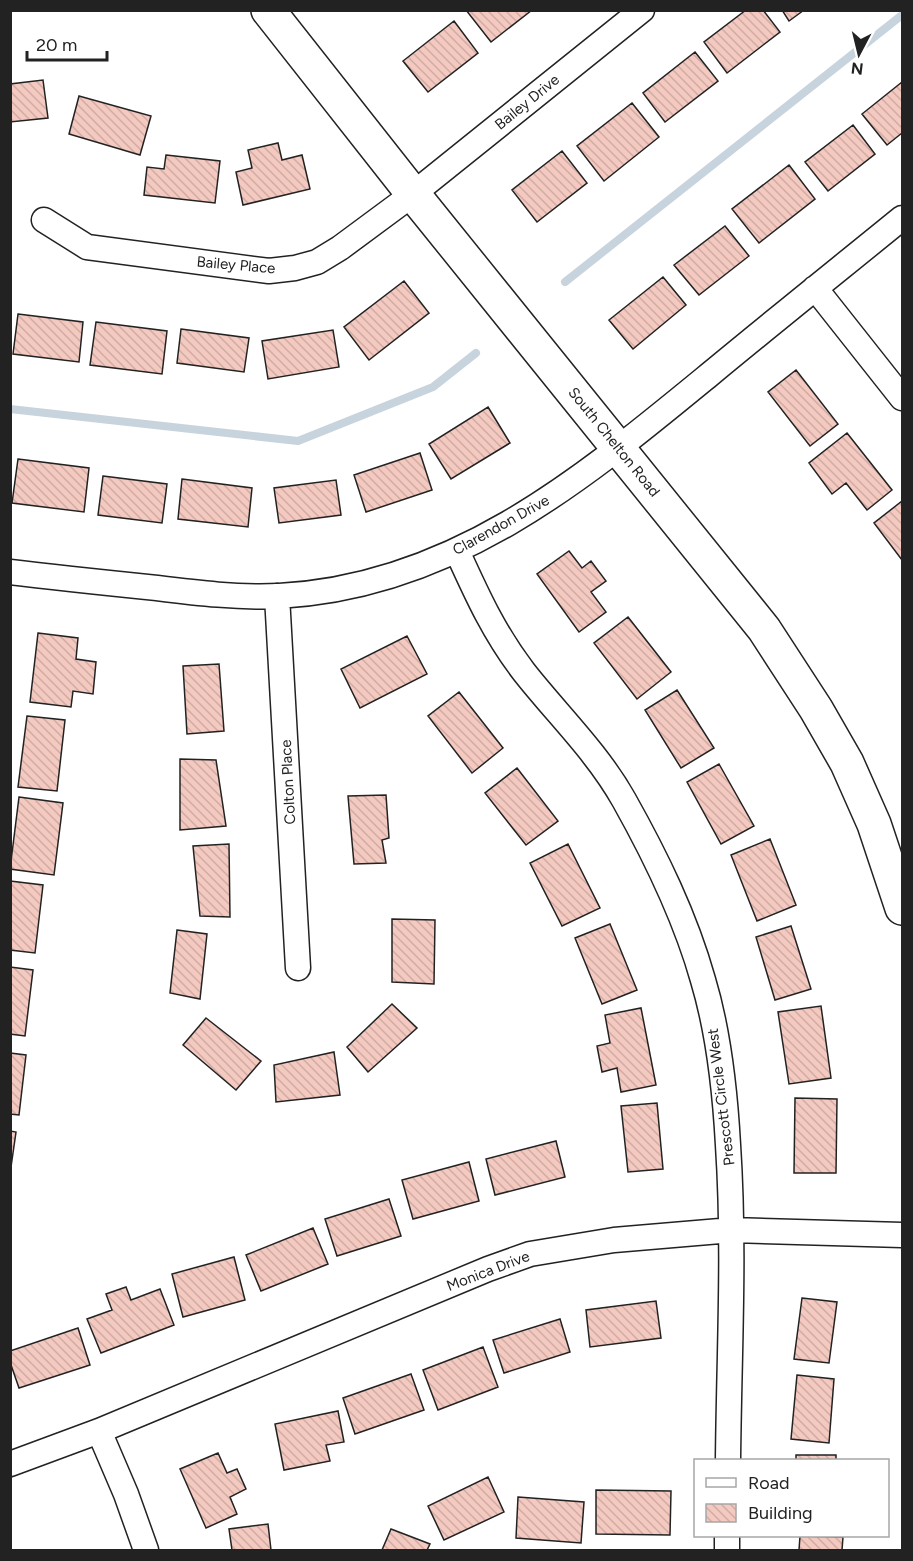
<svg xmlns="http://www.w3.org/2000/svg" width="913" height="1561" viewBox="0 0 913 1561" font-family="Figtree,sans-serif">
<defs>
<pattern id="building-back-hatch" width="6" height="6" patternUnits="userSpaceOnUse" patternTransform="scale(1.5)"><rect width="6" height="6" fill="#f3c9c0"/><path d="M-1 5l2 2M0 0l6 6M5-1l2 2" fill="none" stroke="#d0aca5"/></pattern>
</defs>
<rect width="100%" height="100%" fill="#fff"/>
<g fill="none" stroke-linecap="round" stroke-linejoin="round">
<!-- stream -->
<path stroke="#c7d3dd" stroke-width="8" d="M565,282L902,15
M10,409L298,441L433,387L476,353"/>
</g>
<!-- building -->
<path fill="url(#building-back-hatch)" stroke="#222" stroke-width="1.5" d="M466,10H532L491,42Z
M746,10H763L780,32L727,73L704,42Z
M782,10H804L789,21Z
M454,21L478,53L428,92L403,61Z
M695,52L718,81L665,122L643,93Z
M43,80L48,118L10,122V84Z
M902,82V133L887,145L862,114Z
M79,96L151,116L140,155L69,134Z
M632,103L659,137L604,181L577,146Z
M853,125L875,154L828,191L805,162Z
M278,143L282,160L302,155L310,189L243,205L236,172L252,168L248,150Z
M562,151L587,183L537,222L512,190Z
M166,155L220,161L215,203L144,195L147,167L164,169Z
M789,165L815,199L759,243L732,209Z
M725,226L749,256L699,295L674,265Z
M663,277L686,305L633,349L609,320Z
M404,281L429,313L369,360L344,327Z
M18,314L83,322L79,362L13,354Z
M96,322L167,331L162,374L90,365Z
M181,329L249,338L244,372L177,363Z
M333,330L339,367L268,379L262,341Z
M796,370L838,424L810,446L768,392Z
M488,407L510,443L451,479L429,444Z
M847,433L892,490L867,510L846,483L832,494L809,463Z
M420,453L432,490L366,512L354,475Z
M18,459L89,468L84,512L12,503Z
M103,476L167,484L162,523L98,515Z
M182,479L252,488L248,527L178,519Z
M336,480L341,515L279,523L274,488Z
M902,501V560L874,523Z
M569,551L582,568L591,561L606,581L591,592L606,612L579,632L537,574Z
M628,617L671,672L637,699L594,643Z
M38,633L78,638L76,659L96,662L93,694L73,691L71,707L30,702Z
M407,636L427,674L360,708L341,669Z
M219,664L224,731L187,734L183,666Z
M677,690L714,748L681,768L645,710Z
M459,692L503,748L472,773L428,716Z
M27,716L65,720L57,791L18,787Z
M180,759L216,760L226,826L180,830Z
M719,764L754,826L721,844L687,782Z
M517,768L558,821L526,845L485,793Z
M386,795L389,838L382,840L386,863L354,864L348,796Z
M19,797L63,803L54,875L10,869Z
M770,839L796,905L757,921L731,855Z
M229,844L230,917L200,916L193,846Z
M568,844L600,908L562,926L530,863Z
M10,881L43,885L35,953L10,950Z
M392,919L435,920L434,984L392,982Z
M610,924L637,990L602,1004L575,938Z
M791,926L811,989L775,1000L756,937Z
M177,930L207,934L200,999L170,993Z
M10,967L33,970L25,1036L10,1034Z
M392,1004L417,1028L368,1072L347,1047Z
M821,1006L831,1078L789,1084L778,1012Z
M641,1008L656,1085L621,1092L617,1068L602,1072L597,1046L610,1043L605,1015Z
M206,1018L261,1061L236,1090L183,1045Z
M334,1052L340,1095L276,1102L274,1065Z
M10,1053L26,1055L19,1115L10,1114Z
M795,1098L837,1099L836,1173H794Z
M657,1103L663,1169L628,1172L621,1106Z
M10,1131L16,1132L10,1174Z
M556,1141L565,1177L495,1195L486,1159Z
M469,1162L479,1201L413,1219L402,1180Z
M389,1199L401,1236L337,1256L325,1219Z
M313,1228L328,1264L261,1291L246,1255Z
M234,1257L245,1300L183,1317L172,1274Z
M126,1287L131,1300L160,1289L174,1325L101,1353L87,1319L112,1310L106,1294Z
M802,1298L837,1302L829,1363L794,1359Z
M656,1301L661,1338L590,1347L586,1310Z
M560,1319L570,1352L504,1373L493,1340Z
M78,1328L90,1365L19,1388L10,1362V1351Z
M483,1347L498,1387L438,1410L423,1370Z
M411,1374L424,1410L355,1434L343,1398Z
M797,1375L834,1379L829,1443L791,1439Z
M338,1411L344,1442L326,1445L330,1461L284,1470L275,1424Z
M218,1453L227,1473L237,1469L246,1489L230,1497L237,1514L206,1528L180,1469Z
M796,1455H836V1460H796Z
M488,1477L504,1512L444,1540L428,1506Z
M596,1490L671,1491L670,1535L596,1534Z
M518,1497L584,1502L581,1543L516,1538Z
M268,1524L271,1550H232L229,1529Z
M391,1529L430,1544L427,1550H382Z
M800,1536L843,1537L842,1550H799Z"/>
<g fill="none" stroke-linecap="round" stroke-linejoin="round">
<defs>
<path id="street" d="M44,220L87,247L269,271L295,268L317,262L340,248L413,194L642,10
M815,288L902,398
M457,551C477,595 494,633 524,672C557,714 597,752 624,800C656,857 685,916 703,980C719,1033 725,1090 728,1145C735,1250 729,1355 728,1460
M10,572C59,578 108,583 157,588C197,593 239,598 279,596C453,587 581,480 709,375C773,322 838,270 902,218
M277,596L298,968
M99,1431L126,1494L146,1550
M10,1464L99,1431L488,1269L530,1254L614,1240L732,1230L902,1235
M727,1550V1536"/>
<path id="secondary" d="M268,10L413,194L764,629L816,709L847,763L874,824L902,908"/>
</defs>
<!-- street casing -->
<use href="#street" stroke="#222" stroke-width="27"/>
<!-- secondary casing -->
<use href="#secondary" stroke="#222" stroke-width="36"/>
<!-- street -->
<use href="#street" stroke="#fff" stroke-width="24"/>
<!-- secondary -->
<use href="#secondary" stroke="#fff" stroke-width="33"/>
</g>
<g text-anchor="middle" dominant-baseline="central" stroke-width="4.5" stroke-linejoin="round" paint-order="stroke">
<!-- street labels -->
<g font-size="15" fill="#222" stroke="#fff">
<text transform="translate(527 102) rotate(-39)">Bailey Drive</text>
<text transform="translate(236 265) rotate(5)">Bailey Place</text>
<text transform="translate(614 442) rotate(51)">South Chelton Road</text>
<text transform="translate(501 525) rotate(-29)">Clarendon Drive</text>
<text transform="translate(288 782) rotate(-93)">Colton Place</text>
<text transform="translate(721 1097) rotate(-97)">Prescott Circle West</text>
<text transform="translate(488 1271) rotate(-21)">Monica Drive</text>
</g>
</g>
<!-- border -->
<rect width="913" height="1561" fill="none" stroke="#222222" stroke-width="24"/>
<!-- legend -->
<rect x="694" y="1459" width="195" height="78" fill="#ffffff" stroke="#a7a7a7" stroke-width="1.5"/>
<rect x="706" y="1478" width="30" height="9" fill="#ffffff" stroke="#a7a7a7" stroke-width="1.5"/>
<text x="748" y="1489" font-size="18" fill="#222222">Road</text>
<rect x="706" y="1504" width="30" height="18" fill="url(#building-back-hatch)" stroke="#a7a7a7" stroke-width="1.5"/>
<text x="748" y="1519" font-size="18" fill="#222222">Building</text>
<!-- north arrow -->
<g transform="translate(859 54) rotate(187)" stroke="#ffffff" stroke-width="4.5" paint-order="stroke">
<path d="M0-4.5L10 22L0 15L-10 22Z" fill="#222222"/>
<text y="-9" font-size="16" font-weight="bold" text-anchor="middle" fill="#222222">N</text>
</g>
<!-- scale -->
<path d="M27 51v9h80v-9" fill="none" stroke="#222222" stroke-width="3"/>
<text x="36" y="51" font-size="18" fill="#222222" stroke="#ffffff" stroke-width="4.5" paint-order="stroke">20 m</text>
</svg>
